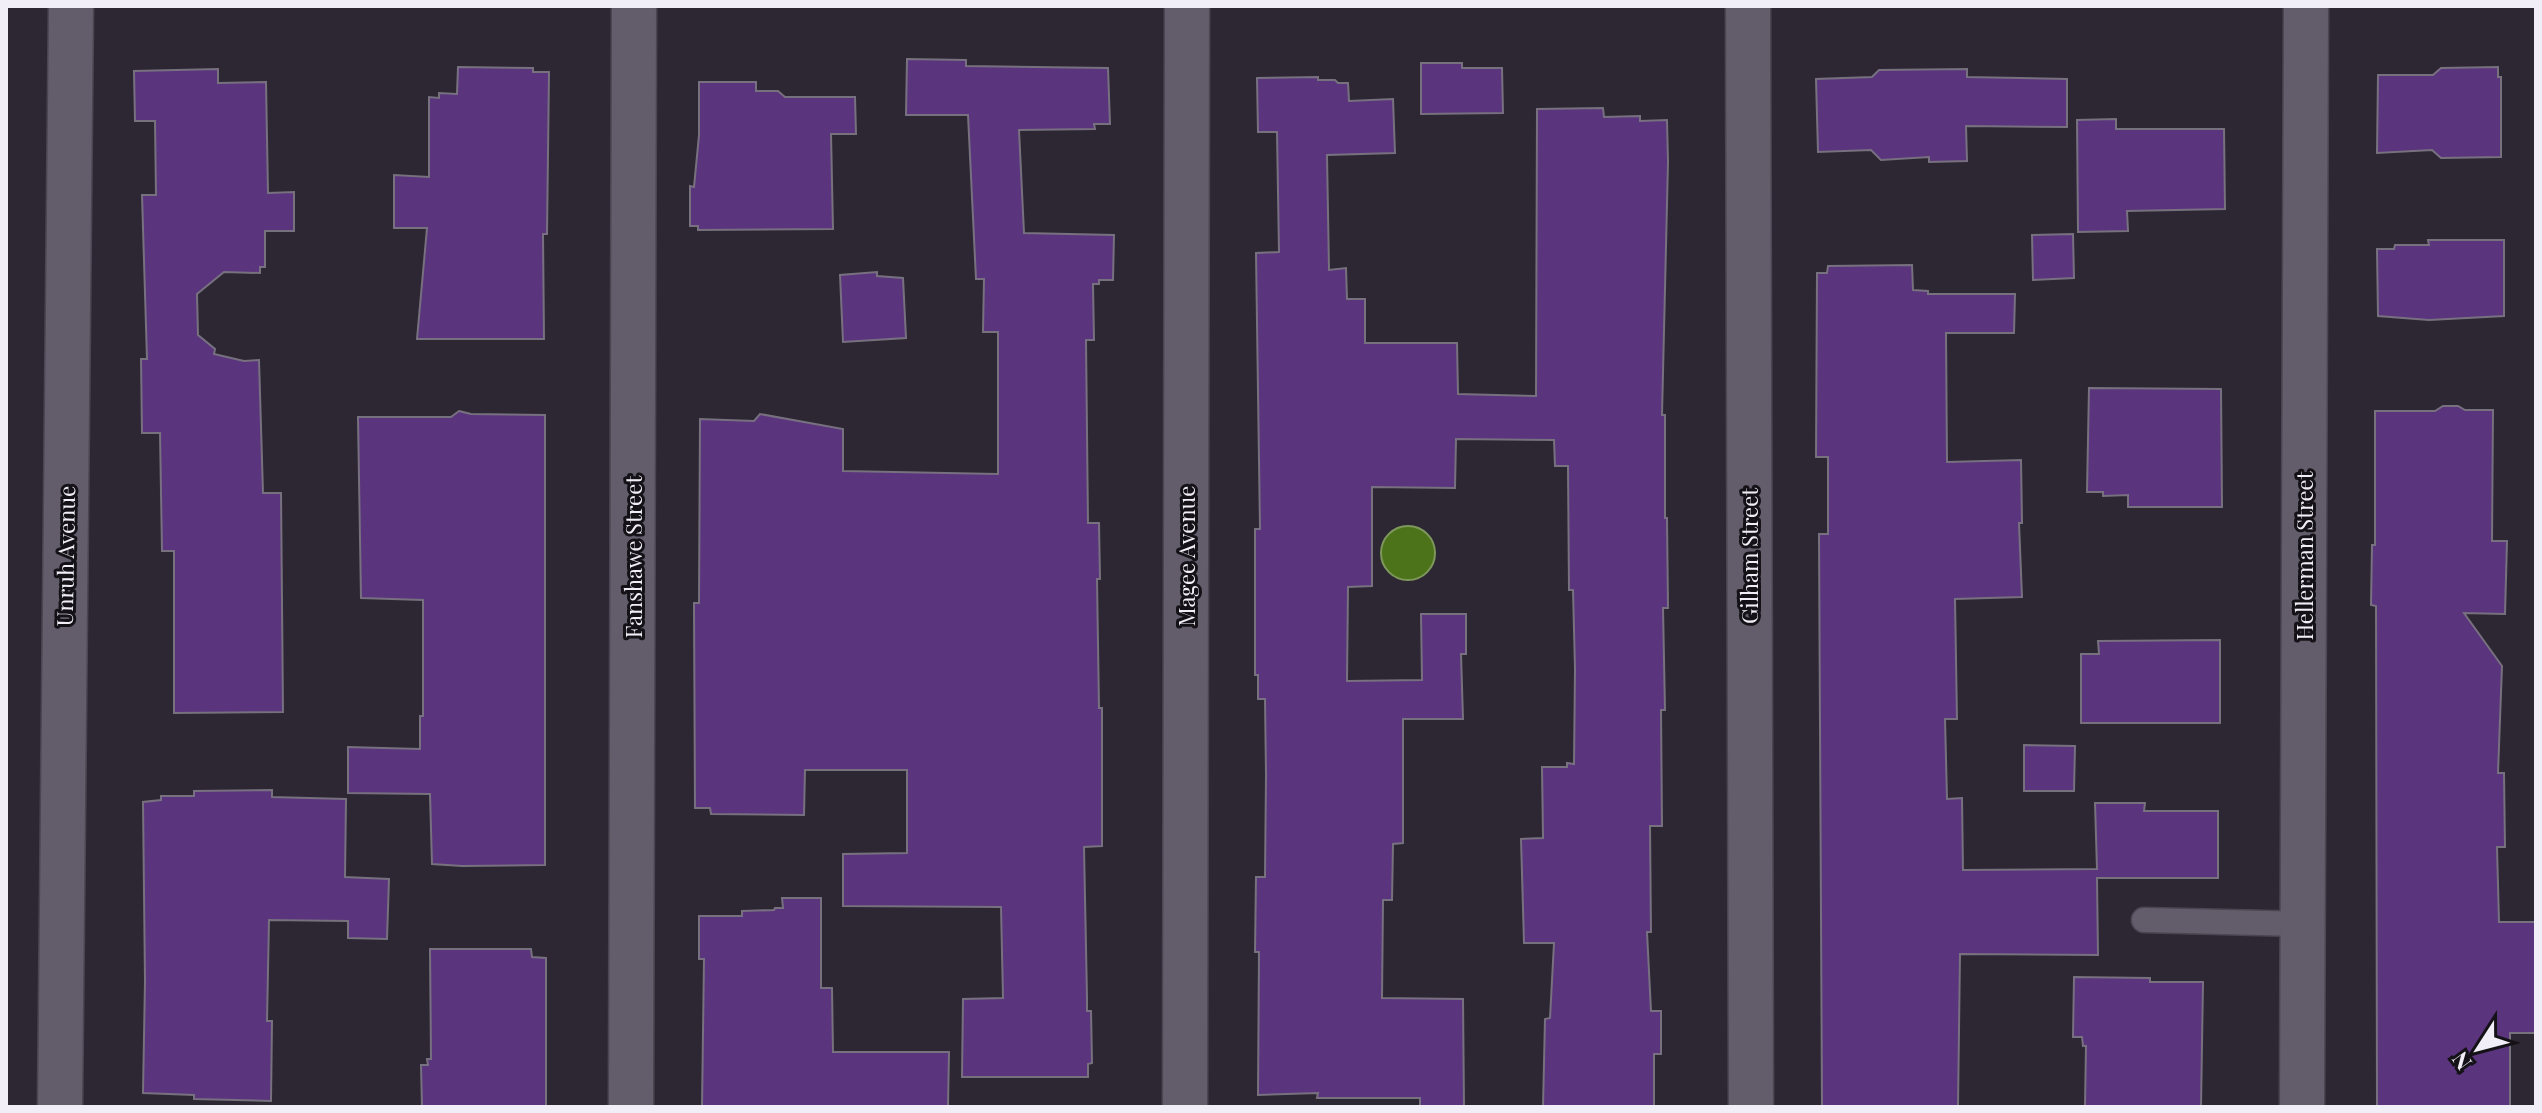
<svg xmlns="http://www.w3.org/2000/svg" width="2542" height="1113" viewBox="0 0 2542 1113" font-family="'Playfair Display',serif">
<rect width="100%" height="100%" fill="#2d2734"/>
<!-- water -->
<path fill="#4c7319" stroke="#7e985c" stroke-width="2" d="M1381 553a27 27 0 1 1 54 0a27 27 0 1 1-54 0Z"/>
<!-- building -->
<path fill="#5b347e" stroke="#77707f" stroke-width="2" d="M907,59L966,60V66L1108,68L1110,124H1094L1095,129L1019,130L1024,233L1114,235L1113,280H1099V284H1093L1094,340H1086L1088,523H1099L1100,579H1097L1099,708H1102V846L1084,847L1087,998V1011H1091L1092,1063L1088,1064V1077H962L963,999L1003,998L1001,907L843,906V854L907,853V770H805L804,815L711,814L710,808H695L694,603H699L700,419L754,421L760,414L843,429V471L998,474V332H983L984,279H976L968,115H906Z
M1421,63H1462V68H1502L1503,113L1421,114Z
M458,67L533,68V72H549L547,234H543L544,339H417L427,228H394V175L429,177V97L439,98V93L457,94Z
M2498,67V77H2501V157L2441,158L2432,150L2377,153L2378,75H2433L2441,68Z
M218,69V83L266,82L268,193L294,192V231H265V267H260V273L224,272L197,294L198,335L215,349L214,354L244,361L259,360L263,493H281L283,712L174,713V551H162L160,433H142L141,359H147L142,195H156L155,121H135L134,71Z
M1967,69V77L2067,79V127L1966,126L1967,161L1929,162V157L1881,160L1871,150L1818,152L1816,79L1872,77L1879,70Z
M1318,77V80H1335L1338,83H1348L1349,101L1393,99L1395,153L1327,155L1329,270L1346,268L1347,299H1365V343H1457L1458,394L1536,396L1537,109L1603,108L1604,117L1640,116V121L1667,120L1668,162L1662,415H1665V518H1667L1668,608H1663L1665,710H1661L1662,826H1650L1651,932H1647L1651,1011H1661V1054H1654V1107H1543L1545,1019L1550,1018L1554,943H1524L1521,839L1543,838L1542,767H1567V763L1574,764L1575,669L1573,590H1569L1568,466H1555L1554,440L1456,439L1455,488L1372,487V586L1348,587L1347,681L1422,680L1421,614H1466V654H1461L1463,719H1403V843L1393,844L1392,900H1383L1382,998L1463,999L1464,1107H1420V1098H1317L1318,1093L1258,1095L1259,952H1255L1256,877H1265L1266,775L1265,699H1258V675H1255V529H1260L1256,253L1279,252L1277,132H1258L1257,78Z
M699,82H756V91H778L785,97H855L856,134H831L833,229L698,230V226H690V186L694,187L699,135Z
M2116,119V129H2224L2225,209L2127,211L2128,231L2078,232L2077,120Z
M2073,234L2074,278L2033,280L2032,235Z
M2428,240H2504V316L2429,320L2378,316L2377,249H2394L2395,245H2429Z
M1912,265L1913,290L1928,291V294H2015L2014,333H1946L1947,462L2021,460L2022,523H2019L2022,597L1955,599L1957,719H1945L1947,799L1962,798L1963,870L2097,869L2095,803H2145L2144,811H2218V878H2097L2098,955L1960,954L1958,1107H1822L1819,534H1828V457H1816L1817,273H1827L1828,266Z
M877,272V276L903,278L906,338L843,342L840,275Z
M2089,388L2221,389L2222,507H2128V495L2103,496V492H2087Z
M2443,406H2458L2465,410H2493L2492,541H2507L2505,614L2464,613L2502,666L2498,773H2504L2505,847H2497L2499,922H2536V1033H2510V1107H2377L2376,606L2371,605L2372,545H2375V411H2435Z
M459,411L471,414L545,415V865L462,866L432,864L430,794L348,793V747L420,749V716H423V600L361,598L358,417H451Z
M2220,640V723H2081V654H2099L2098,641Z
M2024,745L2075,746L2074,791H2024Z
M272,790V797L346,799L345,877L389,879L387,939L348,938V921L269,920L267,1021H272L271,1101L194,1099V1095L143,1093L145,981L143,802L161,800V796H194V791Z
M782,898H821V988H832L833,1052H949L948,1107H702L704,959H699V916H742V911L774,910L775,908H783Z
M430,949H531L532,957L546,958V1107H422L421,1065H428L427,1059H431Z
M2074,977L2150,978V982H2203L2201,1107H2085L2086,1046H2083L2082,1037H2073Z"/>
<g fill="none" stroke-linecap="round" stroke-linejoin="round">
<defs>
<path id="service" d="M2144,920L2303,924"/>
<path id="minor" d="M1748,6L1751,1107
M60,1107L71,6
M631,1107L634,6
M1185,1107L1187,6
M2302,1107L2306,6"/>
</defs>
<!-- service casing -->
<use href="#service" stroke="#4a4550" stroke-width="27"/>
<!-- minor casing -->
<use href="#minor" stroke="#4a4550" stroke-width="47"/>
<!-- service -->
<use href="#service" stroke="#625c6b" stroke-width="24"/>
<!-- minor -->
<use href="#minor" stroke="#625c6b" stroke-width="44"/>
</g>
<g text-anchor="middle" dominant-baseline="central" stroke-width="6" stroke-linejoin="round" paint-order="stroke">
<!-- street labels -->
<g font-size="22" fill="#f2eef7" stroke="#141117">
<text transform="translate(65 556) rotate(-89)">Unruh Avenue</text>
<text transform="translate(1186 556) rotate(-90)">Magee Avenue</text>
<text transform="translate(1749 556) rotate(-90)">Gilham Street</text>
<text transform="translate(2304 556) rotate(-90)">Hellerman Street</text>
<text transform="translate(633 557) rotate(-90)">Fanshawe Street</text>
</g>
</g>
<!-- border -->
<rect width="2542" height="1113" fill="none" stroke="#f2eef7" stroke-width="16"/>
<!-- north arrow -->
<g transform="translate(2478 1049) rotate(234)" stroke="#141117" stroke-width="6" paint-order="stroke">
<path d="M0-6L14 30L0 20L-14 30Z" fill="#f2eef7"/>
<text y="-12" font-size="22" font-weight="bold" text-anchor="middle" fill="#f2eef7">N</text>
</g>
</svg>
